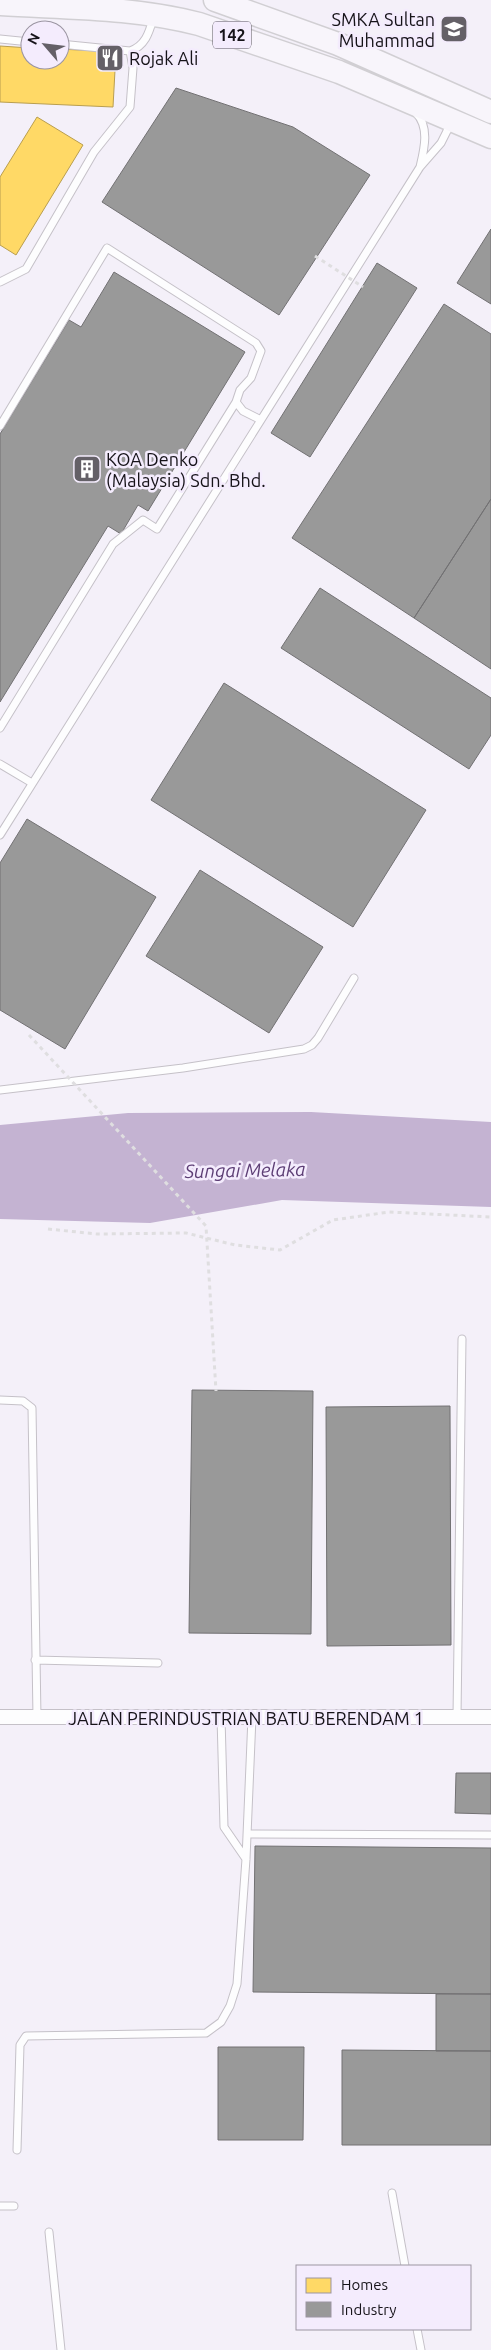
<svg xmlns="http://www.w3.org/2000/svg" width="491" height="2350" viewBox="0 0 491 2350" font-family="Ubuntu,sans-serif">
<rect width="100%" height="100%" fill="#f4f0f9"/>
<!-- water -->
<path fill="#c4b3d2" d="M311,1112L491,1122V1207L282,1200L150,1223L0,1219V1125L128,1113Z"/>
<!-- homes -->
<path fill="#ffd966" stroke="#b99e4f" d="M0,46L30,48V60H60V49L116,52L113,107L0,102Z
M37,117L83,145L16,255L0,245V177Z"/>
<!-- industry -->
<path fill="#999" stroke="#727173" d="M176,88L293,127L370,175L279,315L102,202Z
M491,229V304L457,283Z
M377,263L417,288L310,457L271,433Z
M114,272L245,352L148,511L138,505L121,534L108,526L0,702V434L69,320L81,327Z
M444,304L491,334V499L414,618L292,538Z
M491,499V669L414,618Z
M320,588L491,698V735L469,769L281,648Z
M224,683L426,810L353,927L151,800Z
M27,819L156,897L65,1049L0,1010V863Z
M200,870L323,947L269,1033L146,956Z
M192,1390L313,1391L311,1634L189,1633Z
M450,1406L451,1645L327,1646L326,1407Z
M456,1773H491V1814L455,1813Z
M255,1846L491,1848V1994L253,1992Z
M436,1994H491V2051H436Z
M218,2047H304L303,2140H218Z
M342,2050L491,2051V2145H342Z"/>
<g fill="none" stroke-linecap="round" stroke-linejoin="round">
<defs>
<path id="lane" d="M0,39L30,42
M60,44L130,51C145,46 149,33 153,19
M416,113C430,127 424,150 420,167
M0,282L26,269L94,152L130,107L133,68L130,51
M0,426L107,248L256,343L261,351L251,378L240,390L236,402L243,411L261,420
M0,728L113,544L143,520L157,529L236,402
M0,764L32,783
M0,835L420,167L441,143L451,123
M0,1090L183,1068L304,1049L312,1045L318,1038L354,978
M0,1400L23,1401L32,1408L37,1717
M35,1660L158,1663
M221,1717L224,1827L246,1859
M457,1717L462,1339
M247,1834L491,1835
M17,2150L20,2045L26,2036L206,2033L221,2022L230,2006L237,1984L246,1859L252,1717
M392,2193L405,2266
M0,2206H14
M49,2232L61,2350
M417,2329L421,2350"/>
<path id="street" d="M0,1717H491"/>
<path id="primary" d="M215,0L338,44L491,112
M0,4C66,8 135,7 199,24L339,72L491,137"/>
</defs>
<!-- lane casing -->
<use href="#lane" stroke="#c5c1c8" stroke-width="9"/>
<!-- street casing -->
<use href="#street" stroke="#c5c1c8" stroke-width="16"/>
<!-- primary casing -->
<use href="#primary" stroke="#d1cfd3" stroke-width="25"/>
<!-- path -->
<path stroke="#dfdee0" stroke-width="3" stroke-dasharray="4 4" stroke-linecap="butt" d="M48,1229L97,1234L186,1233L235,1245L280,1250L333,1220L389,1212L491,1217"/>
<!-- lane -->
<use href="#lane" stroke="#fdfdfe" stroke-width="7"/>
<!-- street -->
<use href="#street" stroke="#fdfdfe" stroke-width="14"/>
<!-- primary -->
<use href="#primary" stroke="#f8f5fb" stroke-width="22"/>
<!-- path-bridge -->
<path stroke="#dfdee0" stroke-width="3" stroke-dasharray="4 4" stroke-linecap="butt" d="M315,256L363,287
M29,1035L206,1226L216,1391"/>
</g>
<!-- icons -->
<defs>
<symbol id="school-square" viewBox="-11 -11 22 22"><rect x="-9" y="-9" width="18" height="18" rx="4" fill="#646067" stroke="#f4ecfd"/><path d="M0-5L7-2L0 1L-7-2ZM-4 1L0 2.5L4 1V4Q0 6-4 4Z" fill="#fff"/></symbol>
<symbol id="restaurant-square" viewBox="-11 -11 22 22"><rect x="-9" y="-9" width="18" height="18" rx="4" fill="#646067" stroke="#f4ecfd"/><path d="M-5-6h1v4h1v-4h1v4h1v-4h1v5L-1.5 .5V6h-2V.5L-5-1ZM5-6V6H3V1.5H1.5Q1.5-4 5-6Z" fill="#fff"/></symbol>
<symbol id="building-square" viewBox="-11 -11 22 22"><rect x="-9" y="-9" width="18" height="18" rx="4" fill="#646067" stroke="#f4ecfd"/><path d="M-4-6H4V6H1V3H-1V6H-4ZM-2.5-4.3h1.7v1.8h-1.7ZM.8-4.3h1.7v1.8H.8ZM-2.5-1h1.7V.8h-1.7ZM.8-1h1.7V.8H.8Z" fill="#fff"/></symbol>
</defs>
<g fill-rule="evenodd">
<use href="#school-square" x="438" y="13" width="32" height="32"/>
<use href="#restaurant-square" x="94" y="42" width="32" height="32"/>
<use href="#building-square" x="71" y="453" width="32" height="32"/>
</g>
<g text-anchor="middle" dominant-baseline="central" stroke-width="5" stroke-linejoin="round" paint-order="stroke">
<!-- shield labels -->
<rect fill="#f4ecfd" stroke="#59545d" stroke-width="1" x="213" y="21.5" width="38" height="27" rx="4"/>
<g font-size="16" font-weight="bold" fill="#161319">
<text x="232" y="35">142</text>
</g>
<!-- poi labels -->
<g font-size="18" fill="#161319" stroke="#f4ecfd" text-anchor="start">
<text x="435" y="19" text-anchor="end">SMKA Sultan<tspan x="435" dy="21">Muhammad</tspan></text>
<text x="129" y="58">Rojak Ali</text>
<text x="106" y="459">KOA Denko<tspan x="106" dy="21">(Malaysia) Sdn. Bhd.</tspan></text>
</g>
<!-- street labels -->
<g font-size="18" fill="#161319" stroke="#f4ecfd">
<text x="246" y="1718">JALAN PERINDUSTRIAN BATU BERENDAM 1</text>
</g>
<!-- water labels -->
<g font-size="19" font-style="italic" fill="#5d3e75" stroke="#f4ecfd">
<text transform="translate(245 1170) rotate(-1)">Sungai Melaka</text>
</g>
</g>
<!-- legend -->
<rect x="296" y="2265" width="175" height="65" fill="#f4ecfd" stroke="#9b95a2"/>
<rect x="306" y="2278" width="25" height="15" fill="#ffd966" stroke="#9b95a2"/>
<text x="341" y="2290" font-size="15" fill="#161319">Homes</text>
<rect x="306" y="2302" width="25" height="15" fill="#999999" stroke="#9b95a2"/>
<text x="341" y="2315" font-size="15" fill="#161319">Industry</text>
<!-- north arrow -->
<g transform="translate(45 45) rotate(298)"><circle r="24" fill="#f4ecfd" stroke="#9b95a2"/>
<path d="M0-4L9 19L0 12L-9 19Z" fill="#646067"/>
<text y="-8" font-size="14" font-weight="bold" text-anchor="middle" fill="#161319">N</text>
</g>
</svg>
